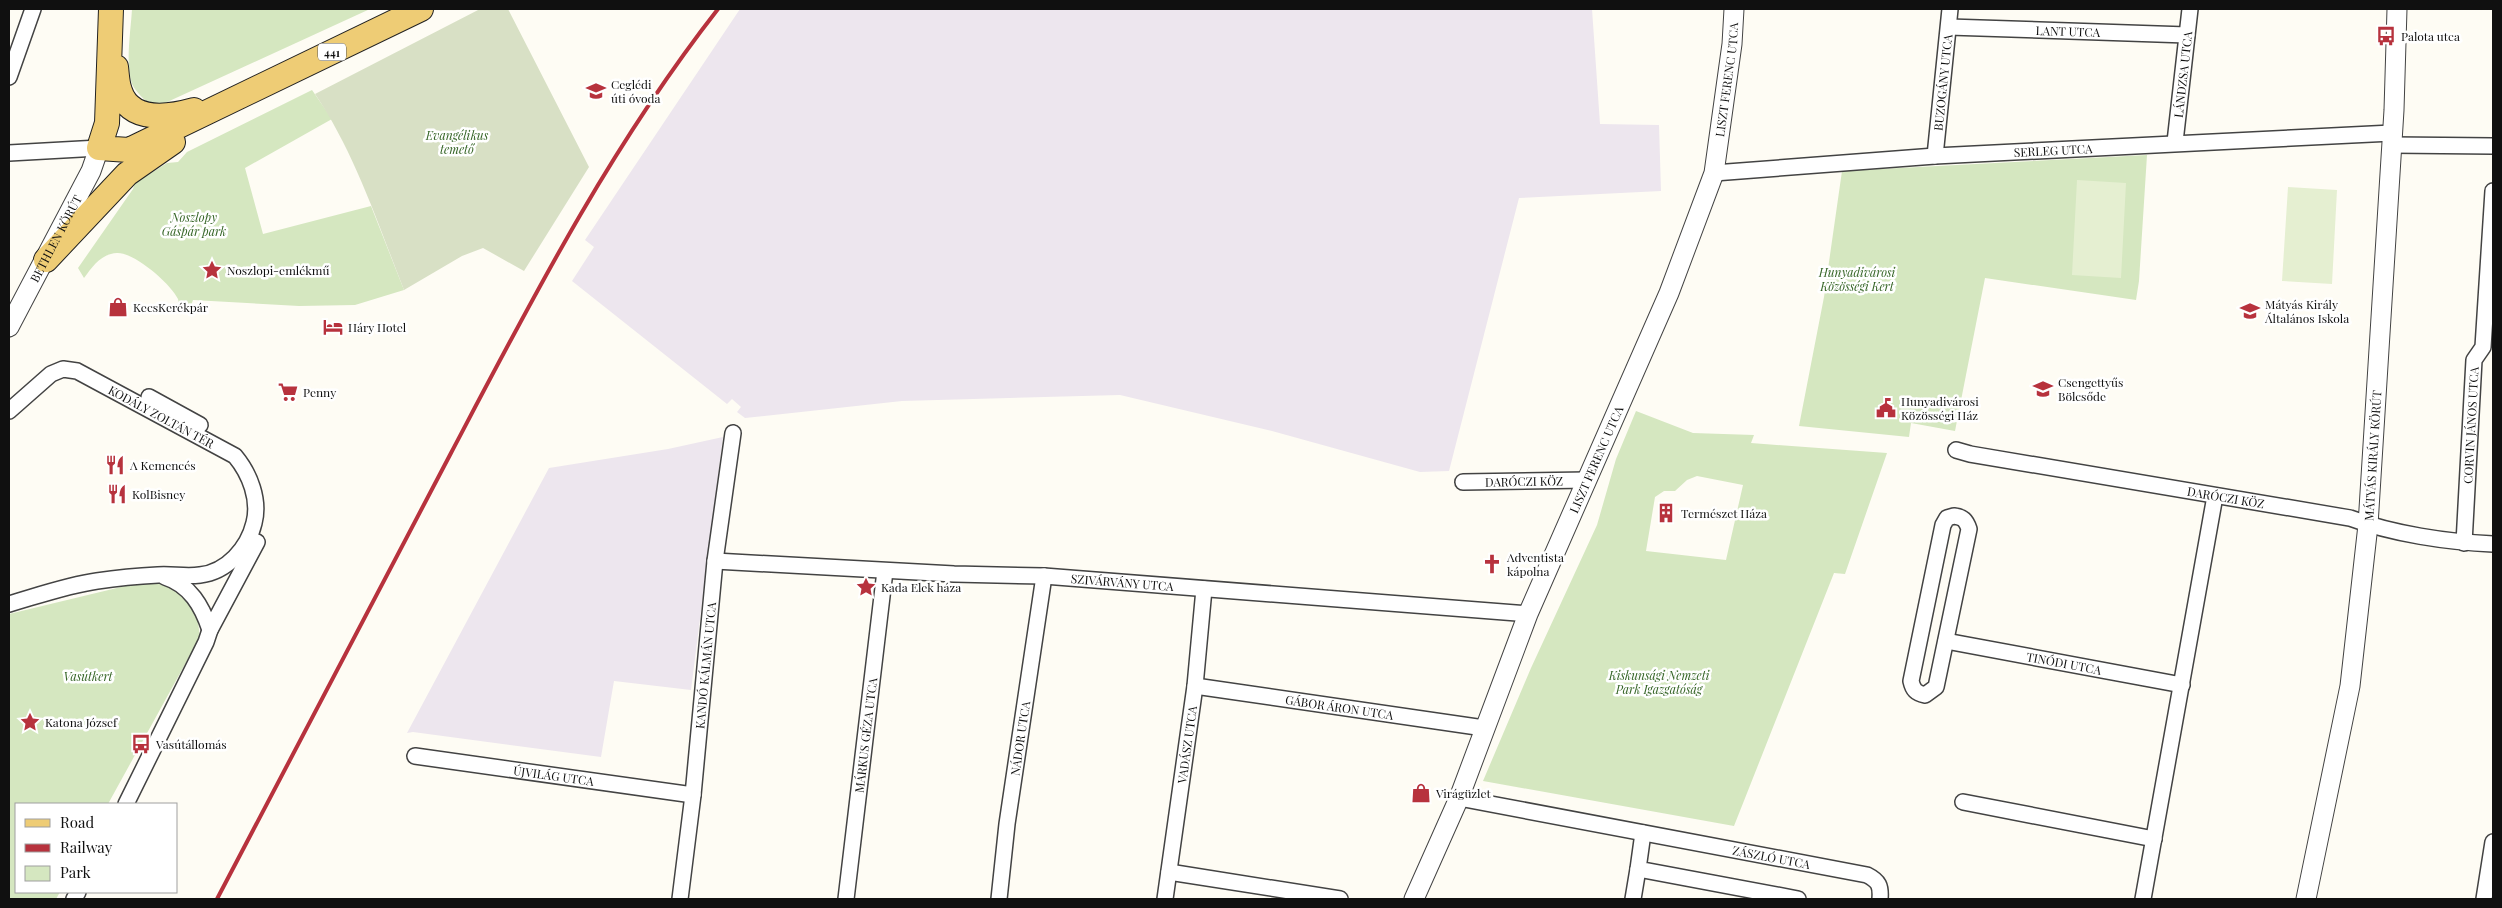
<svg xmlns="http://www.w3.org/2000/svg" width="2502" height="908" viewBox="0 0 2502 908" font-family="'Playfair Display',serif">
<rect width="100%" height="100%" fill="#fefcf4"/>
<!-- industrial -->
<path fill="#ede6ee" d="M740,9H1592L1600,124L1659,125L1661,191L1519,198L1449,471L1420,472L1272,431L1120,395L902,401L745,418L737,412L741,407L732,399L727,404L572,281L594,247L585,240Z
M723,437L691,690L614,681L601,757L413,732L407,733L549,468L668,449Z"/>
<!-- green -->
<path fill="#d5e7c0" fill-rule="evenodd" d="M132,9H370L165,103L150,105C143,98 136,92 132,84C125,65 131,29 132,9Z
M312,90L332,119L245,168L263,234L371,206L404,290L355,305L299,306L193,300L188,314L179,311C179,307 179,302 178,299C171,284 134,252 117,253C101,254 93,266 84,278L78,268L133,189L135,183L167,163L178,162L187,152Z
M2147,155L2139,281L2136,300L1985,278L1955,431L1911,423L1909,437L1799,426L1824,297L1842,171Z
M1636,411L1693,433L1754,435L1751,443L1887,453L1845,574L1834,573L1734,826L1483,781L1531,668L1597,525L1616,459ZM1697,476L1743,485L1726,560L1646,551L1655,497L1664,491H1675L1687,480Z
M150,580L170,583L186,599L197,615L200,637L108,804H16V892H60L56,899H9V614Z"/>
<!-- cemetery -->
<path fill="#d8e0c5" d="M480,9H508L589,167L524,271L483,248L462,256L404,290C378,224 355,153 315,94Z"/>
<!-- pitch -->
<path fill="#e5efd1" d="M2077,180L2126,183L2121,278L2072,275Z
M2288,187L2337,190L2332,284L2282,281Z"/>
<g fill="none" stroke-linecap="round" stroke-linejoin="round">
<defs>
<g id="minor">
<path id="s1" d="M1949,27L2187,35"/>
<path d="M9,77L33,9"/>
<path id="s2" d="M2175,142L2190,9"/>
<path d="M2392,145L2493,146"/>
<path d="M9,153L99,148"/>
<path id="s3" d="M1935,156L1950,9"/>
<path id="s4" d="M1714,173L1935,156L2392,133"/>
<path d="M149,397L200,425"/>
<path id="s5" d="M9,411L51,374L63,369L77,371L235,456C250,474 260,500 254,523C248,548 227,572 200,575C186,577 172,574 158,575C138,576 117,578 97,581C68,585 37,596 9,604"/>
<path id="s6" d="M1956,450L1970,454L2350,518C2393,534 2447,542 2493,544"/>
<path id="s7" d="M1463,482L1587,480"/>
<path d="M1954,516C1963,517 1966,520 1969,529L1936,687L1925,695C1916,693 1913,690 1911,681L1943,525L1947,518Z"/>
<path id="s8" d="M2464,543L2474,360L2483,347L2493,191"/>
<path id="s9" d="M715,561L954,574L1044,576L1528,614"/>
<path d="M165,577C190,585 202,606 210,630"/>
<path id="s10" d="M1946,641L2182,685"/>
<path id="s11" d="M1195,686L1484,728"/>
<path id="s12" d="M415,756L693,795"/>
<path id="s13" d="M1459,798L1867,875C1879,881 1881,886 1880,899"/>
<path d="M1963,802L2154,839"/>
<path d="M126,804L206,642L210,630L257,542"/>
<path d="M1643,833L1638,869L1798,899"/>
<path d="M1169,872L1340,899"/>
<path d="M74,899L78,892"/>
<path id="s14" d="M680,899L693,795L715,561L733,433"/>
<path id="s15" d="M846,899L885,571"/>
<path id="s16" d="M999,899L1007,824L1044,576"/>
<path id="s17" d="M1165,899L1195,686L1204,589"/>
<path d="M1633,899L1638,869"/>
<path d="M2143,899L2215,496"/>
<path d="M2484,899L2493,842"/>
</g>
<g id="tertiary">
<path id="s18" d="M9,327L91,171L99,148"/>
<path id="s19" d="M1414,899L1459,798L1528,614L1669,293L1714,173L1732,44L1734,9"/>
<path id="s20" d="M2306,899L2350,686L2368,525L2394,110L2397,9"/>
</g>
<path id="primary" d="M111,9L107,123L99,148L129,150L421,9
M116,67C117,75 117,83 120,91C130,123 169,117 194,110
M46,260L127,174L173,142"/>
</defs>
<!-- minor casing -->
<use href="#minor" stroke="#434343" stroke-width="18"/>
<!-- tertiary casing -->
<use href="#tertiary" stroke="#434343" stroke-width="21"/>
<!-- primary casing -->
<use href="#primary" stroke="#212121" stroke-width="26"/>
<!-- minor -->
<use href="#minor" stroke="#fff" stroke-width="15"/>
<!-- tertiary -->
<use href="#tertiary" stroke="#fff" stroke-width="19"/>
<!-- primary -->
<use href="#primary" stroke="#eecc75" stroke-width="24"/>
<!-- rail -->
<path stroke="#b7323d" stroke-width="4" d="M217,899C295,751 373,602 451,453C532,299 610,147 718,9"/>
</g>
<!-- icons -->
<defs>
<symbol id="bus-bare" viewBox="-9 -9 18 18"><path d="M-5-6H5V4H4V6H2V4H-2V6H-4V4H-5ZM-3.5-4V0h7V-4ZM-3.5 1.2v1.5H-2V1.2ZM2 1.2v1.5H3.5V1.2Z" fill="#b7323d" stroke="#fff" stroke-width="2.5" paint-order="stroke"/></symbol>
<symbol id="school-bare" viewBox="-9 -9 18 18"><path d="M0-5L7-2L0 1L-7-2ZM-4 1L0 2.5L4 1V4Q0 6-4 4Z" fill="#b7323d" stroke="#fff" stroke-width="2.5" paint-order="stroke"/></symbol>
<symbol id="sight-bare" viewBox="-9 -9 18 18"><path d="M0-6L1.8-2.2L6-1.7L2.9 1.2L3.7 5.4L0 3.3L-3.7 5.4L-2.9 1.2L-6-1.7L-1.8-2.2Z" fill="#b7323d" stroke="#fff" stroke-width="2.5" paint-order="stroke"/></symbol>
<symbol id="shop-bare" viewBox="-9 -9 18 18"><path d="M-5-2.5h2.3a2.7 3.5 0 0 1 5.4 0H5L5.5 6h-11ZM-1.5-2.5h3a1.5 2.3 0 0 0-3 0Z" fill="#b7323d" stroke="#fff" stroke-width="2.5" paint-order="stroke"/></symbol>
<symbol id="hotel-bare" viewBox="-9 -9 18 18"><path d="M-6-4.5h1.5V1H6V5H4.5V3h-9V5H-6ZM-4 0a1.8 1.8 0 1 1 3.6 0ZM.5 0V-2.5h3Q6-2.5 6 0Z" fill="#b7323d" stroke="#fff" stroke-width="2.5" paint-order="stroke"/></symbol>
<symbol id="supermarket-bare" viewBox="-9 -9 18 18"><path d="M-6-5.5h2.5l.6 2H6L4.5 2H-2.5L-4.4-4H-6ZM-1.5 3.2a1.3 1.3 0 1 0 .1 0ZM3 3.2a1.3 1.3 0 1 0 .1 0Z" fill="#b7323d" stroke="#fff" stroke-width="2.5" paint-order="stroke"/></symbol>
<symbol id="civic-bare" viewBox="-9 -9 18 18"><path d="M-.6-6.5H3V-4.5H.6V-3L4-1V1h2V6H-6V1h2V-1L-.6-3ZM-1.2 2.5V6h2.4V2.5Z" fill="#b7323d" stroke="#fff" stroke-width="2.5" paint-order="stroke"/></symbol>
<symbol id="restaurant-bare" viewBox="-9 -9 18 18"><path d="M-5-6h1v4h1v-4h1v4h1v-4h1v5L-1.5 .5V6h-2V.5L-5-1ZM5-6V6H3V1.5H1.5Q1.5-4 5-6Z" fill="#b7323d" stroke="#fff" stroke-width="2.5" paint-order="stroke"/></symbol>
<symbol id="building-bare" viewBox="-9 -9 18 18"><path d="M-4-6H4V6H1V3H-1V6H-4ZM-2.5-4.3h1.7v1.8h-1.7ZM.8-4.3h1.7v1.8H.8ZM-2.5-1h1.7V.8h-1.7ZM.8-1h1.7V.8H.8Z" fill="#b7323d" stroke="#fff" stroke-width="2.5" paint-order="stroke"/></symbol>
<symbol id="church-bare" viewBox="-9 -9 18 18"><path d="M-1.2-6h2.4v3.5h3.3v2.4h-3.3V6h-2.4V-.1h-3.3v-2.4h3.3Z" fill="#b7323d" stroke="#fff" stroke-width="2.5" paint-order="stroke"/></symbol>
</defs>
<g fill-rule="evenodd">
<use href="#bus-bare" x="2372" y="22" width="28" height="28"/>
<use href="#school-bare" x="582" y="77" width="28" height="28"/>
<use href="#sight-bare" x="198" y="256" width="28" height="28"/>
<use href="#shop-bare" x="104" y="293" width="28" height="28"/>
<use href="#school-bare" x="2236" y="297" width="28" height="28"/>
<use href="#hotel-bare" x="319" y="313" width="28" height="28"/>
<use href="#school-bare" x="2029" y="375" width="28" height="28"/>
<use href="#supermarket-bare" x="274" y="378" width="28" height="28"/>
<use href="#civic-bare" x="1872" y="394" width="28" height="28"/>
<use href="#restaurant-bare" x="101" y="451" width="28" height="28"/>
<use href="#restaurant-bare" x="103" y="480" width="28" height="28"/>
<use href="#building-bare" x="1652" y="499" width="28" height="28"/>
<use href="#church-bare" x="1478" y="550" width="28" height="28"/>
<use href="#sight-bare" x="852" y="573" width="28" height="28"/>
<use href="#sight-bare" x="16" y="708" width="28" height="28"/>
<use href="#bus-bare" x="127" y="730" width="28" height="28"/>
<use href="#shop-bare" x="1407" y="779" width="28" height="28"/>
</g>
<g text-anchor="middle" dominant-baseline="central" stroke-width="5" stroke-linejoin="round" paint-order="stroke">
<!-- shield labels -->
<rect fill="#fff" stroke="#585858" stroke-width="1" x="318" y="43.5" width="28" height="17" rx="4"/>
<g font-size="11" font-weight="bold" fill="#101010">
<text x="332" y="52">441</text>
</g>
<!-- street labels -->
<g font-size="12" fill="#101010" stroke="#fff">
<text stroke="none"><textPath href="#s1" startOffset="119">LANT UTCA</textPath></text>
<text stroke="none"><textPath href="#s2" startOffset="68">LÁNDZSA UTCA</textPath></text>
<text stroke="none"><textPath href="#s19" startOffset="880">LISZT FERENC UTCA</textPath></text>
<text stroke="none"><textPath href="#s3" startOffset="74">BUZOGÁNY UTCA</textPath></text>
<text stroke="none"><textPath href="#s4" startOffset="340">SERLEG UTCA</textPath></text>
<text stroke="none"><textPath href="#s18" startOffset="100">BETHLEN KÖRÚT</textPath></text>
<text stroke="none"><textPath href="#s5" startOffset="179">KODÁLY ZOLTÁN TÉR</textPath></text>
<text stroke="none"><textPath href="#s8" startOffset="118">CORVIN JÁNOS UTCA</textPath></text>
<text stroke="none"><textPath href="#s20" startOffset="449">MÁTYÁS KIRÁLY KÖRÚT</textPath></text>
<text stroke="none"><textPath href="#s19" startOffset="476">LISZT FERENC UTCA</textPath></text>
<text stroke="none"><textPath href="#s7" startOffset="61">DARÓCZI KÖZ</textPath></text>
<text stroke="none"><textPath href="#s6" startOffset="274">DARÓCZI KÖZ</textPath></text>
<text stroke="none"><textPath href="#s9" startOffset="408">SZIVÁRVÁNY UTCA</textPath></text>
<text stroke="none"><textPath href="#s10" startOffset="120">TINÓDI UTCA</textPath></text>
<text stroke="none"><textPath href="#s14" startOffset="235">KANDÓ KÁLMÁN UTCA</textPath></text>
<text stroke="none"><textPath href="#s11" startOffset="146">GÁBOR ÁRON UTCA</textPath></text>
<text stroke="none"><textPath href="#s15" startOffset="165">MÁRKUS GÉZA UTCA</textPath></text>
<text stroke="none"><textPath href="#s16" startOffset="162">NÁDOR UTCA</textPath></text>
<text stroke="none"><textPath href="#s17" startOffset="156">VADÁSZ UTCA</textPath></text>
<text stroke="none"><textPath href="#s12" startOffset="140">ÚJVILÁG UTCA</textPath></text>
<text stroke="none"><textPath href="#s13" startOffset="318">ZÁSZLÓ UTCA</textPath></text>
</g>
<!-- poi labels -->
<g font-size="12" fill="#101010" stroke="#fff" text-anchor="start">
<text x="2401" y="36">Palota utca</text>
<text x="611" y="84">Ceglédi<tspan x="611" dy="14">úti óvoda</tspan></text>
<text x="227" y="270">Noszlopi-emlékmű</text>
<text x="2265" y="304">Mátyás Király<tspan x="2265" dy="14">Általános Iskola</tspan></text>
<text x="133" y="307">KecsKerékpár</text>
<text x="348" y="327">Háry Hotel</text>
<text x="2058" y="382">Csengettyűs<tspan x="2058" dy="14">Bölcsőde</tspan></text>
<text x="303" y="392">Penny</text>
<text x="1901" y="401">Hunyadivárosi<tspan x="1901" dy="14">Közösségi Ház</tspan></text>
<text x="130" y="465">A Kemencés</text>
<text x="132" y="494">KolBisney</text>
<text x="1681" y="513">Természet Háza</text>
<text x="1507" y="557">Adventista<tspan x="1507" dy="14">kápolna</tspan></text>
<text x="881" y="587">Kada Elek háza</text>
<text x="45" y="722">Katona József</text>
<text x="156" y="744">Vasútállomás</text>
<text x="1436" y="793">Virágüzlet</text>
</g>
<!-- park labels -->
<g font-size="12" font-style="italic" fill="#346425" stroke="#fff">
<text x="457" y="135">Evangélikus<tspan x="457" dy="14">temető</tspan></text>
<text x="194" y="217">Noszlopy<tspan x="194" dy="14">Gáspár park</tspan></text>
<text x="1857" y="272">Hunyadivárosi<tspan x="1857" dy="14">Közösségi Kert</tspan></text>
<text x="1659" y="675">Kiskunsági Nemzeti<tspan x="1659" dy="14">Park Igazgatóság</tspan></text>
<text x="88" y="676">Vasútkert</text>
</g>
</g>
<!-- border -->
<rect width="2502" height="908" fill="none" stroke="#101010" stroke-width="20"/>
<!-- legend -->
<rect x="15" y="803" width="162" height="90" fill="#ffffff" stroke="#9f9f9f"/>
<rect x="25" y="819" width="25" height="8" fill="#eecc75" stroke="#9f9f9f"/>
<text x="60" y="828" font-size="15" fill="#101010">Road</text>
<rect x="25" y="844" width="25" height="8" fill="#b7323d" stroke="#9f9f9f"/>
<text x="60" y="853" font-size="15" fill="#101010">Railway</text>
<rect x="25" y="866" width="25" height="15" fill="#d5e7c0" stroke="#9f9f9f"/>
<text x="60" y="878" font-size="15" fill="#101010">Park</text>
</svg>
